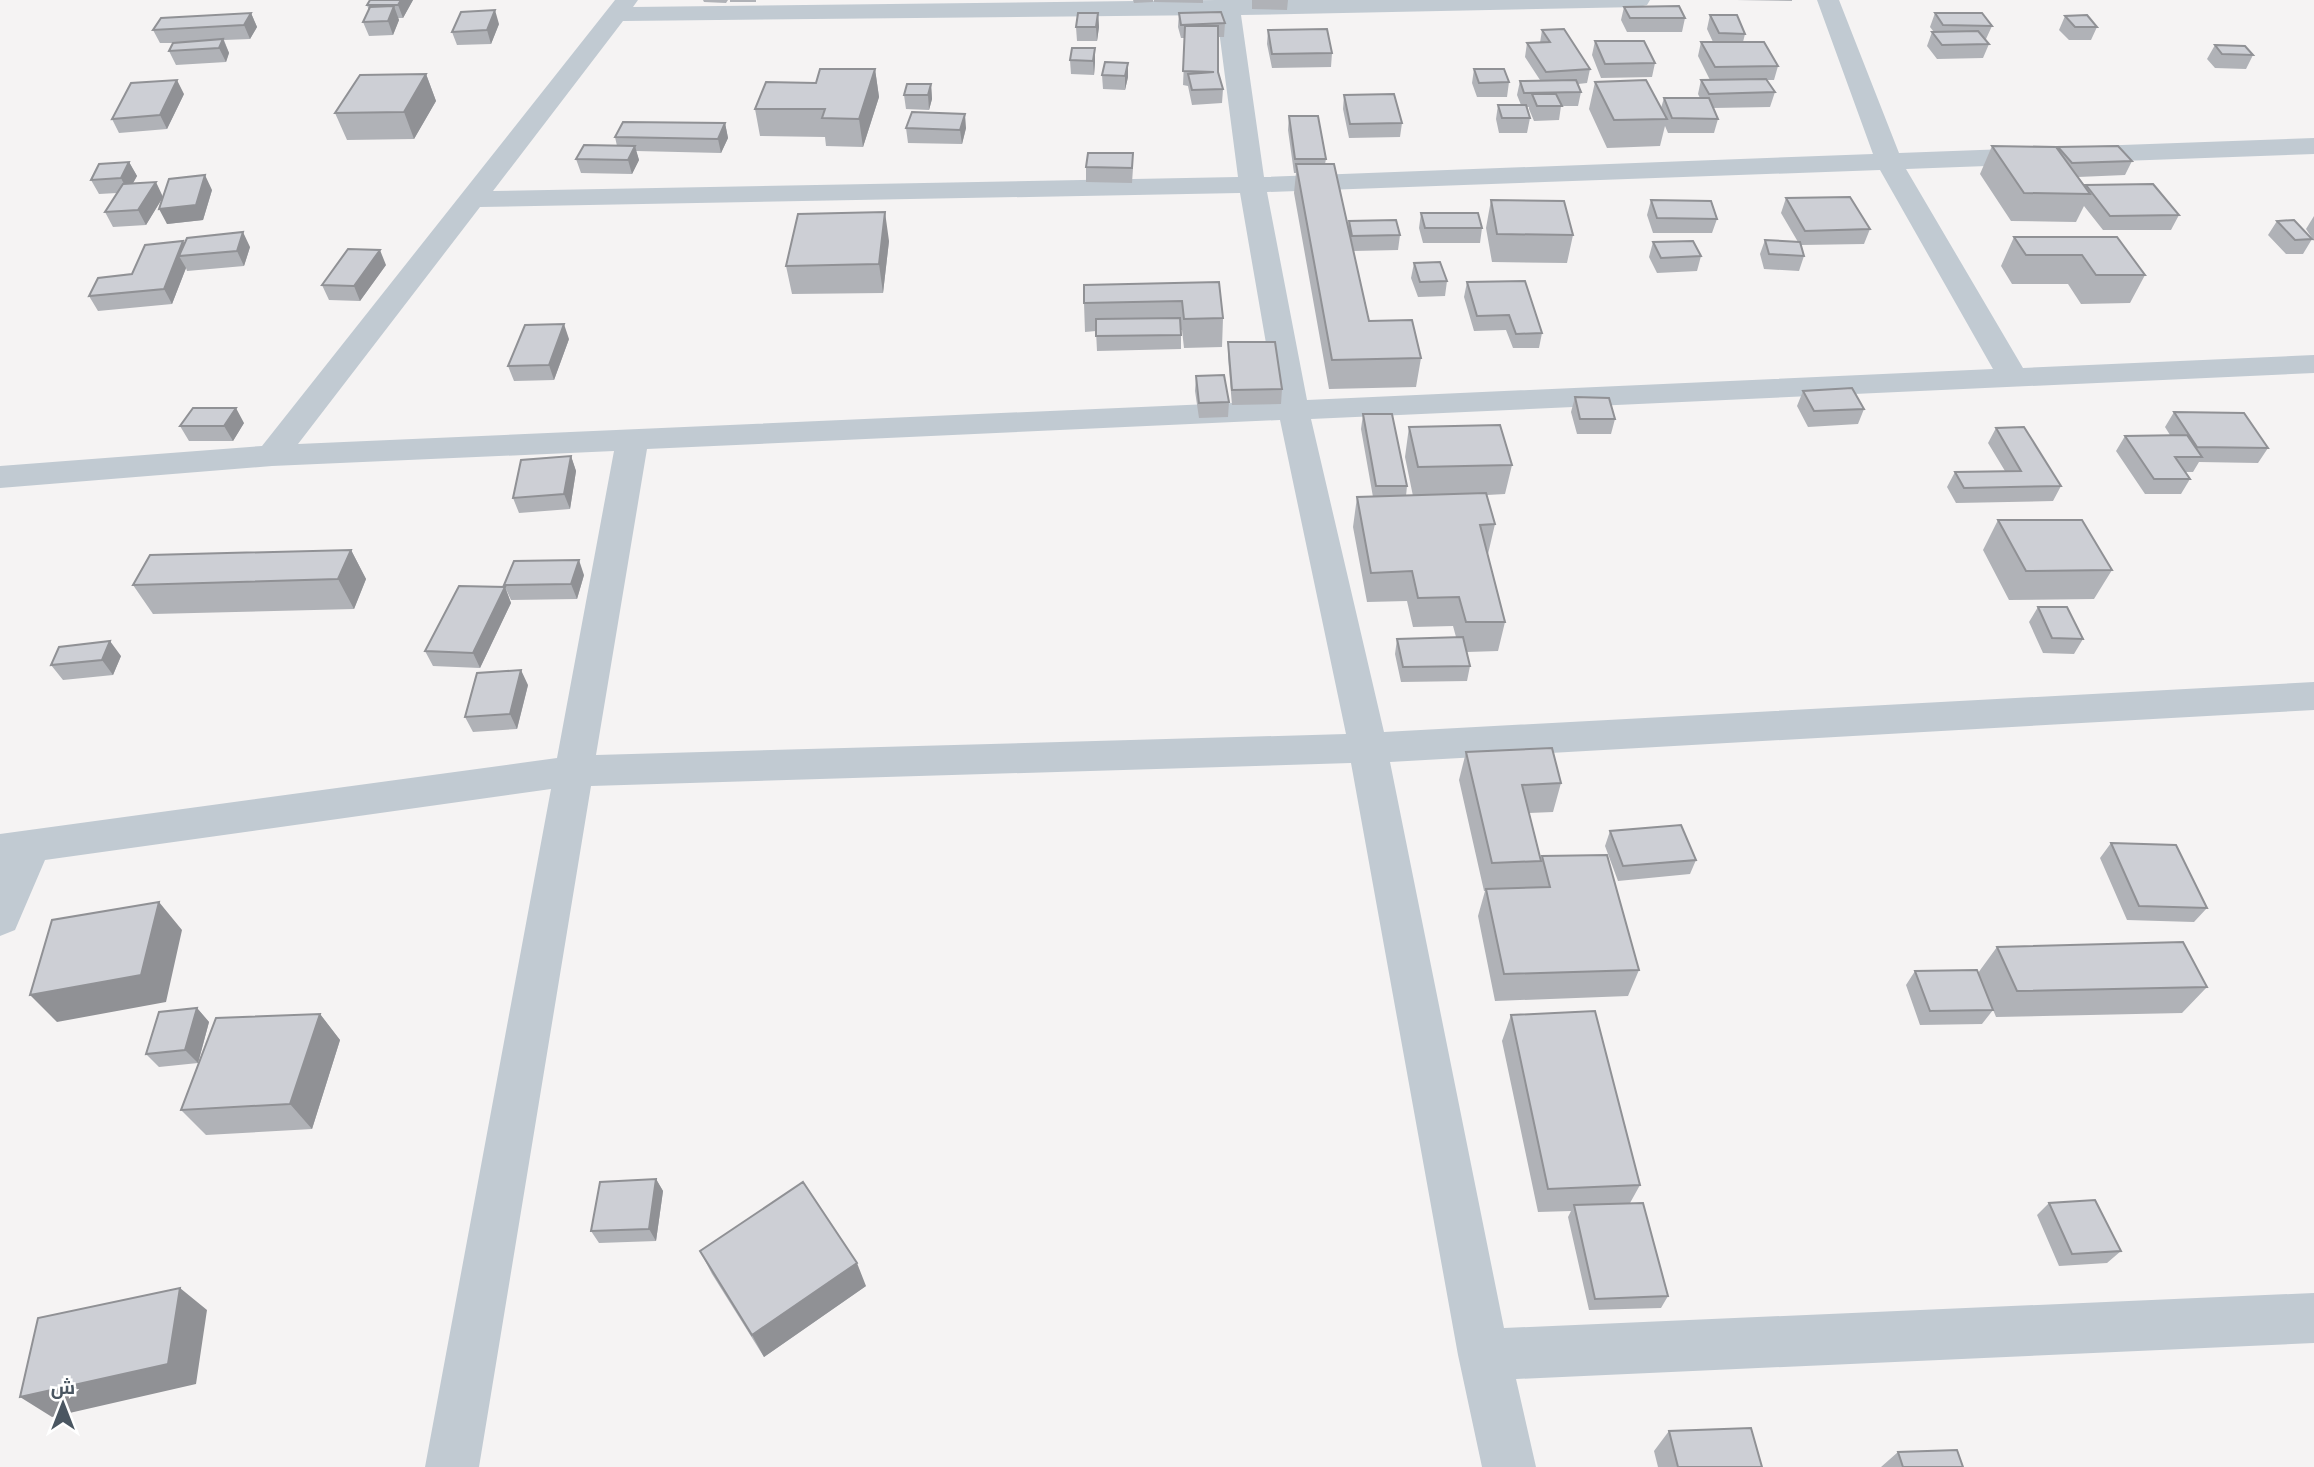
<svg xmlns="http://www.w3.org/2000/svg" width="2314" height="1467" viewBox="0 0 2314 1467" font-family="'Alegreya Sans',Cairo,sans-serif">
<rect width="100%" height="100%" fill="#f5f3f3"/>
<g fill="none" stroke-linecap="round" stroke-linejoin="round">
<!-- minor -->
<path fill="#c1cad2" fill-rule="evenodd" d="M615,0H638L633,7L1216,0H1650L1647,5L1639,7L1241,15L1264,177L1873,154L1817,0H1839L1899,153L2314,138V154L1906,169L2023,368L2314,355V373L1311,419L1384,732L2314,682V710L1390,762L1504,1328L2314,1293V1343L1516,1379L1536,1467H1482L1458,1355L1351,763L591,786L479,1467H425L551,789L45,860L15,930L0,936V834L557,758L614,451L272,466L0,488V466L262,446ZM1217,15L1238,177L493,191L623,21ZM1880,170L1993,369L1307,400L1267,192ZM1240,193L1276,401L298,444L480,207ZM1280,420L1346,734L596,755L647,449Z"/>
</g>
<!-- wall -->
<path fill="#b0b2b7" d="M370,0H413L403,18H398L399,20L393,35L369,36L363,22L369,11L367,5Z
M703,0H728L726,3L704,2Z
M730,0H756V2H730Z
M1133,0H1153V2L1134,3Z
M1154,0H1203V3L1154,2Z
M1252,0H1288L1287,10L1252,9Z
M1736,0H1792V1Z
M1624,7L1685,18L1682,32H1627L1621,20Z
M251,13L257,27L250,39L224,40L229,53L226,62L176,65L169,51L173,43H160L153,30Z
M1098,13L1099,27L1097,41H1077L1076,27Z
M1179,13L1225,23L1224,37H1218V72L1223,89L1222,103L1192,105L1188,86L1183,85L1185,38H1181L1178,27Z
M1935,13L1992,26L1986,39H1985L1989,44L1983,58L1937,59L1927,46L1932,32H1934L1930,27Z
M1710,15L1745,34L1743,42L1778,66L1774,80H1767L1775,92L1770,107L1713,108L1718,119L1714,133H1668L1665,126L1660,146L1607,148L1589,109L1595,82L1661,108L1664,98H1700L1698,94L1701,80H1710L1698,56L1701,42H1713L1707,29Z
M2065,16L2097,27L2091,40H2069L2059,30Z
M499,24L491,44L457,45L452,32Z
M1268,30L1332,53L1331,67L1272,68L1267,44Z
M1542,30L1590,69L1587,83L1578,84L1581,92L1578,106H1561L1559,120L1534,121L1529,109V107H1526L1530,118L1527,133H1499L1496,119L1498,105H1521L1517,95L1520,81L1540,80L1525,57L1527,43H1540Z
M1595,41L1655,63L1652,77L1601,78L1592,55Z
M2215,45L2253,55L2246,69L2215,68L2207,59Z
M1095,48V62L1094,75L1071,74L1070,60Z
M875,69L879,97L863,147L826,146L825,137L760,136L755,109L816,83Z
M1474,69L1509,82L1507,97H1477L1472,83Z
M426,74L436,101L414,139L347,140L335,113Z
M1102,75L1128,77L1125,90L1103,89Z
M931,84L932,99L929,110L906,109L904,95Z
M184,94L167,129L119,133L112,119Z
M1344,95L1402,123L1400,137L1349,138L1343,109Z
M1289,116L1326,159L1325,164L1348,228L1349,221L1400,235L1398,250L1353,251L1369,321L1421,358L1416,387L1329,389L1294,193L1296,173H1294L1288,130Z
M725,123L728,138L721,153L636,151L639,160L632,174L581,173L576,159L617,146L615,137Z
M906,128H966L962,144L908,143Z
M1992,146L2057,149L2058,147L2132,161L2125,175L2078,177L2085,186L2086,185L2179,215L2171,230H2103L2084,206L2076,222L2011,221L1980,174Z
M129,162L137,176L133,183L163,197L212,190L203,220L167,224L163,197L146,225L113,227L105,212L117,193L99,194L91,180Z
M1086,167L1133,168L1132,183L1086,182Z
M1786,198L1870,229L1864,244L1801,245L1804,256L1799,271L1764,269L1760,254L1765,240L1798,242L1781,213Z
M1491,200L1573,235L1567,263L1492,262L1486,228Z
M1651,200L1717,219L1712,233H1653L1647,215Z
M1421,213L1482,228L1480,243H1423L1419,228Z
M2314,216V241L2306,229Z
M2277,221L2312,239L2303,254H2286L2268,235Z
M2014,237H2117L2145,275L2130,303L2081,304L2068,284H2012L2001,266Z
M183,241L184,244L250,247L244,266L187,271L186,268L172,304L98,311L89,296L132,274Z
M889,241L883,293L792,294L786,266Z
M1653,242L1701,256L1697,271L1657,273L1649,257Z
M1414,263L1447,281L1445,296L1418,297L1411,278Z
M386,265L360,301L329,300L322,285Z
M1219,282L1223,318L1222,347L1184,348L1182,330H1181V349L1097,351L1096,331L1085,332L1084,303Z
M1467,282L1542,333L1539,348H1513L1506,330L1474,331L1464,297Z
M569,339L554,380L514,381L508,366Z
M1228,342L1282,389L1281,404L1232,405L1228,357Z
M1196,376L1229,402L1228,417L1199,418L1195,391Z
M1803,391L1864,409L1858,424L1808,427L1797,406Z
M1575,397L1615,419L1611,434H1577L1571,412Z
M2174,412L2268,448L2258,463L2199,462L2193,472H2186L2190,479L2181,494H2145L2116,451L2125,436L2170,435L2165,427Z
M1363,414L1407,486L1406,496H1413L1405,457L1409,427L1512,465L1505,494L1487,495L1495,524L1488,554H1487L1505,622L1498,651L1467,652L1470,666L1467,681L1401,682L1395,654L1397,639L1456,637L1453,626L1413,627L1407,601L1367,602L1353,527L1357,497H1373L1361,429Z
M244,423L233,441H189L180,426Z
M1996,428L2061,486L2053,501L1956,503L1947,487L1955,472L2005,471L1988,443Z
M571,456L576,471L570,509L519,513L513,498Z
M1998,520L2112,570L2094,599L2009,600L1983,550Z
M351,550L366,579L354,609L153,614L133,585Z
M584,575L577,599L511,600L504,585Z
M505,587L511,603L480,668L433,666L425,651Z
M2038,607L2083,639L2074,654L2043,653L2029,622Z
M121,656L113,675L63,680L51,665Z
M528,685L517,729L473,732L465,717Z
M1466,752L1561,783L1553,812L1529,813L1541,861L1542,856L1639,970L1628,996L1495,1001L1478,916L1485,891H1484L1459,780Z
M1610,831L1696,860L1690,874L1618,881L1605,846Z
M2111,843L2207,908L2194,922L2127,920L2100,858Z
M1997,947L2207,987L2182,1013L1996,1017L1988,997L1993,1010L1982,1024L1920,1025L1906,985L1915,971L1978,973Z
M197,1008L209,1022L198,1063L159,1067L146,1054Z
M320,1014L340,1040L312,1129L206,1135L181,1110Z
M1511,1015L1640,1185L1630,1203L1668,1296L1661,1308L1589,1310L1568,1217L1571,1211L1538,1212L1502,1041Z
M656,1179L663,1191L656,1241L599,1243L591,1231Z
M2049,1203L2121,1251L2107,1263L2059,1266L2037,1215Z
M700,1251L866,1286L764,1357L712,1274Z
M1669,1431L1762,1467H1658L1654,1451Z
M1898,1452L1963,1467H1881Z"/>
<!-- shaded-wall -->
<path fill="#909195" d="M401,0H413L403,18L398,5Z
M394,6L399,20L393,35L388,21Z
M495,10L499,24L491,44L487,30Z
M251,13L257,27L250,39L244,25Z
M1098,13L1099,27L1097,41L1096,27Z
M223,39L229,53L226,62L219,48Z
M1095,48V62L1094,75L1093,61Z
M1128,63V77L1125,90V76Z
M875,69L879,97L863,147L859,119Z
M426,74L436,101L414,139L404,112Z
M177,80L184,94L167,129L160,115Z
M931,84L932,99L929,110L928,95Z
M965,114L966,128L962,144L960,130Z
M725,123L728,138L721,153L718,139Z
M635,146L639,160L632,174L628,160Z
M129,162L137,176L128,192L121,178Z
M205,175L212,190L203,220L167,224L159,209Z
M156,182L163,197L146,225L138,210Z
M885,212L889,241L883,293L879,264Z
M243,232L250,247L244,266L237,251Z
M183,241L190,255L179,256L186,268L172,304L164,289Z
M380,250L386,265L360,301L354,286Z
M564,324L569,339L554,380L549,365Z
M236,408L244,423L233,441L224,426Z
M571,456L576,471L570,509L564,494Z
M351,550L366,579L354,609L338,579Z
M579,560L584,575L577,599L571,584Z
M505,587L511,603L480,668L473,653Z
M110,641L121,656L113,675L102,660Z
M521,670L528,685L517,729L510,714Z
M159,902L182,930L166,1002L57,1022L30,995Z
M197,1008L209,1022L198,1063L185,1050Z
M320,1014L340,1040L312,1129L290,1104Z
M656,1179L663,1191L656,1241L649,1229Z
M857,1263L866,1286L764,1357L752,1335Z
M180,1288L207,1310L196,1384L52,1417L20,1397Z"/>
<!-- building -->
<path fill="#cdcfd5" stroke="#909195" stroke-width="2" d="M370,0H401L398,5H367Z
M394,6L388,21L363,22L370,7Z
M1679,6L1685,18H1630L1624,7Z
M495,10L487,30L452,32L461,12Z
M1221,12L1225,23L1181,25L1179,13Z
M251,13L244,25L153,30L161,18Z
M1078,13H1098L1096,27H1076Z
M1935,13H1982L1992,26L1943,25Z
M1710,15H1737L1745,34L1719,33Z
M2087,15L2097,27H2075L2065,16Z
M1185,26H1218V72L1223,89L1192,90L1188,74L1214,72L1183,71Z
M1327,29L1332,53L1272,54L1268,30Z
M1564,29L1590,69L1546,72L1527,43L1550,42L1542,30Z
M1978,31L1989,44L1942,45L1932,32Z
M223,39L219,48L169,51L173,43Z
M1595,41H1644L1655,63L1605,64Z
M1701,42H1764L1778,66L1715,67Z
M2215,45L2245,46L2253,55L2222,54Z
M1072,48H1095L1093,61L1070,60Z
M1105,62L1128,63L1125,76L1102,75Z
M820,69H875L859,119L822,118L825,109H755L766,82L816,83Z
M1474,69H1504L1509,82L1479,83Z
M426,74L404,112L335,113L360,75Z
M1766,79L1775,92L1709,94L1701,80Z
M177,80L160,115L112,119L131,83Z
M1576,80L1581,92L1524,93L1520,81Z
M1646,80L1667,119L1614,120L1595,82Z
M907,84H931L928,95H904Z
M1394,94L1402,123L1350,124L1344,95Z
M1532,94H1556L1562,106H1537Z
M1664,98H1709L1718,119L1672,118Z
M1498,105H1526L1530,118H1502Z
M912,112L965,114L960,130L906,128Z
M1289,116H1318L1326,159H1295Z
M623,122L725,123L718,139L615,137Z
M584,145L635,146L628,160L576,159Z
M1992,146L2056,147L2090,194L2024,193Z
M2118,146L2132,161L2072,163L2058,147Z
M1088,153H1133L1132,168L1086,167Z
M129,162L121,178L91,180L99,164Z
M1296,164H1334L1369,321L1412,320L1421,358L1332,360Z
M205,175L196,205L159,209L169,179Z
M156,182L138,210L105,212L123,184Z
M2153,184L2179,215L2110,216L2086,185Z
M1850,197L1870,229L1805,231L1786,198Z
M1491,200L1564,201L1573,235L1497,234Z
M1651,200L1711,201L1717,219L1657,218Z
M885,212L879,264L786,266L798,214Z
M1421,213H1478L1482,228H1425Z
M1396,220L1400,235L1352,236L1349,221Z
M2294,220L2312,239L2295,240L2277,221Z
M243,232L237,251L179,256L187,238Z
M2014,237H2117L2145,275H2096L2082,255H2026Z
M1765,240L1800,242L1804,256L1769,254Z
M183,241L164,289L89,296L98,278L132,274L145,245Z
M1693,241L1701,256L1661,258L1653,242Z
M348,249L380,250L354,286L322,285Z
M1440,262L1447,281L1420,282L1414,263Z
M1525,281L1542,333L1516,334L1509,315L1477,316L1467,282Z
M1219,282L1223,318L1184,319L1182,301L1084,303V285Z
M1180,318L1181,335L1096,336V319Z
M564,324L549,365L508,366L525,325Z
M1228,342H1275L1282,389L1232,390Z
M1224,375L1229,402L1199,403L1196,376Z
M1852,388L1864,409L1814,411L1803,391Z
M1575,397L1609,398L1615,419H1580Z
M193,408H236L224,426H180Z
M2174,412L2244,413L2268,448L2197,447Z
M1363,414H1392L1407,486H1376Z
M1500,425L1512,465L1418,467L1409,427Z
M2024,427L2061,486L1964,488L1955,472L2021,471L1996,428Z
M2187,435L2202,457H2175L2190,479H2154L2125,436Z
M571,456L564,494L513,498L521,460Z
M1486,493L1495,524L1480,525L1505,622H1466L1459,597L1418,598L1412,571L1371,573L1357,497Z
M1998,520H2082L2112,570L2026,571Z
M351,550L338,579L133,585L150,555Z
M579,560L571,584L504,585L514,561Z
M459,586L505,587L473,653L425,651Z
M2038,607H2067L2083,639L2052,638Z
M1463,637L1470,666L1403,667L1397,639Z
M110,641L102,660L51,665L59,647Z
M521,670L510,714L465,717L477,673Z
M1552,748L1561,783L1522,785L1541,861L1492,863L1466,752Z
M1681,825L1696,860L1623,866L1610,831Z
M2111,843L2176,845L2207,908L2139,906Z
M1607,855L1639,970L1504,974L1486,889L1550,887L1542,856Z
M159,902L141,975L30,995L52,920Z
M2183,942L2207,987L2017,991L1997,947Z
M1977,970L1993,1010L1930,1011L1915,971Z
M197,1008L185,1050L146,1054L159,1012Z
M1595,1011L1640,1185L1548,1189L1511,1015Z
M320,1014L290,1104L181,1110L216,1018Z
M656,1179L649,1229L591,1231L600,1182Z
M803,1182L857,1263L752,1335L700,1251Z
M2095,1200L2121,1251L2072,1254L2049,1203Z
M1643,1203L1668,1296L1595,1299L1574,1205Z
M180,1288L168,1364L20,1397L38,1318Z
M1751,1428L1762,1467H1678L1669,1431Z
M1957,1450L1963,1467H1903L1898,1452Z"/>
<!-- north arrow -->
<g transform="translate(63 1404)" stroke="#ffffff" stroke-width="5" paint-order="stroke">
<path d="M0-5L12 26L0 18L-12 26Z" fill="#4a5661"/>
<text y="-10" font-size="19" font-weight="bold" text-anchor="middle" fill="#4a5661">ش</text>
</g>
</svg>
